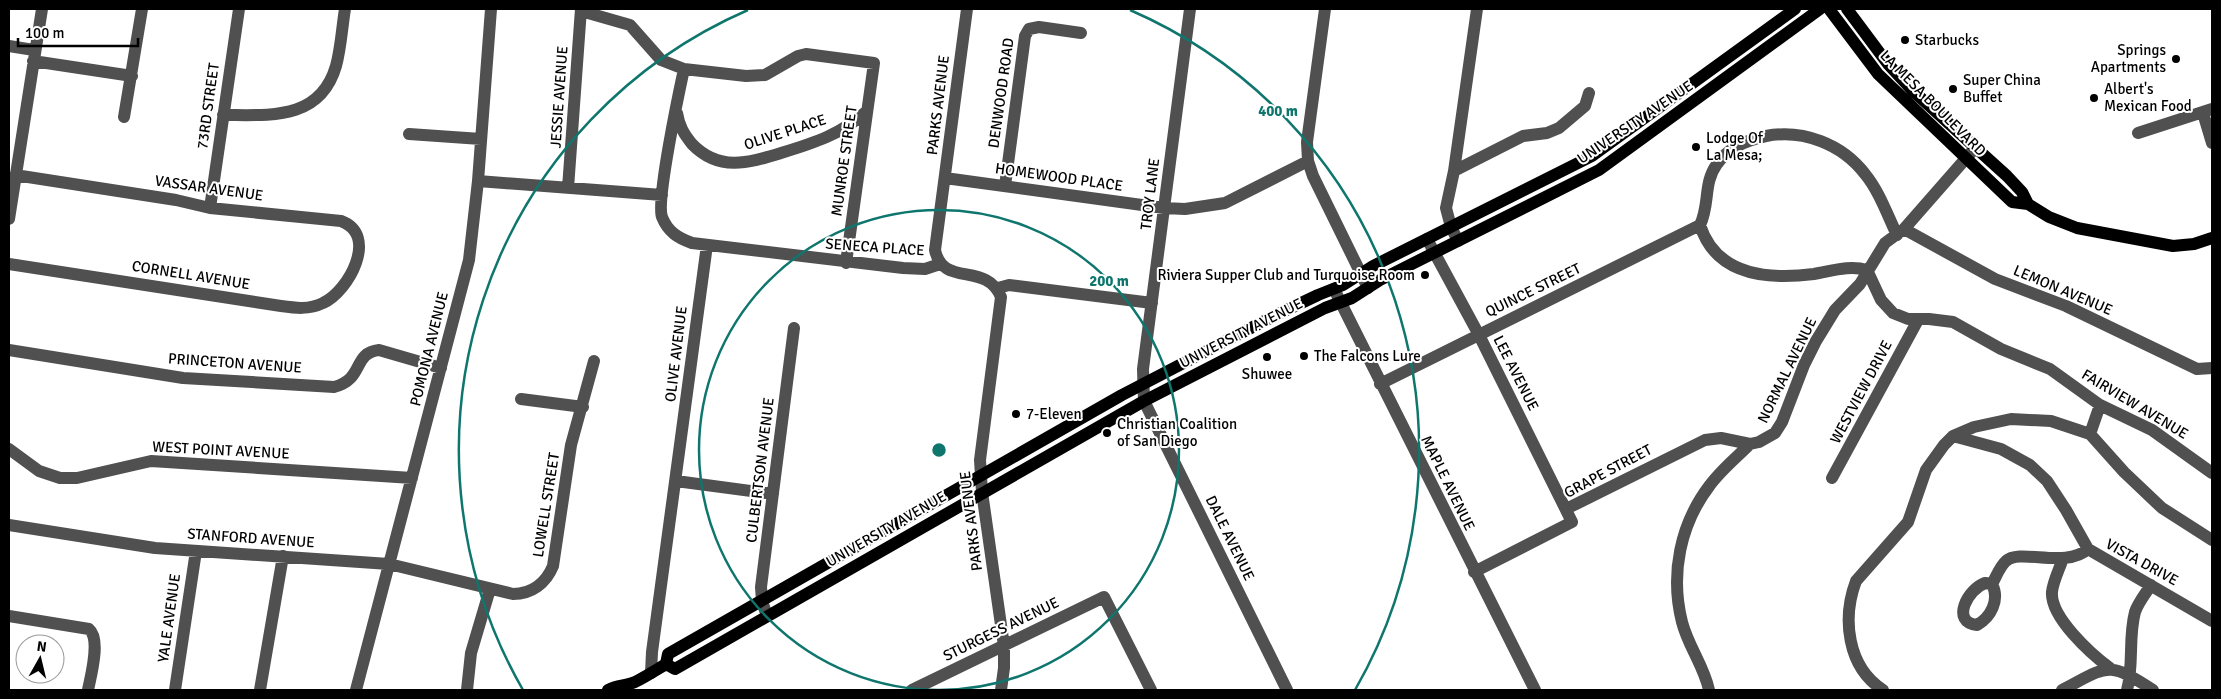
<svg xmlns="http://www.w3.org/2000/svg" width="2221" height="699" viewBox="0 0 2221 699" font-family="Signika,sans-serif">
<rect width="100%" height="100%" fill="#fff"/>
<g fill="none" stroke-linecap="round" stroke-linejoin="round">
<!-- minor -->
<path stroke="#505050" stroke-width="12" d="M967,9L935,250C943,288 986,261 1001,297L980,460L982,492L1004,646V668L1001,690
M1190,9L1143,369L1144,401L1287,690
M1325,9L1307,142L1308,161L1313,176L1368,288
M581,11L630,25L661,60L684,69L746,76L765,75L798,56L806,54L874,63L846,263
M9,46L34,50
M33,61L132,76
M684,69C679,92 656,201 662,217C668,232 678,238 692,243L903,268L925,269L940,264
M677,113C679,126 684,134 692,144C719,172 748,163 781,153C814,143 842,134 867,111
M2203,113L2212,143
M223,115C269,115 320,121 336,66C341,48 342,27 345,9
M124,117L142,9
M2138,133L2212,109
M409,134L481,139
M1454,171L1523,136L1547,133L1559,128L1585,106L1589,93
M945,178L1164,208L1185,209L1225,203L1308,161
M478,181L662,195
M1005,186L1025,36L1029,29L1039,27L1081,33
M568,188L581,9
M210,208L239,9
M9,219L42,9
M1904,229L1995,279L2066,306L2197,369L2212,368
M1897,235C1887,214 1879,191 1865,174C1842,144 1803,129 1766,136C1747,140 1728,148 1717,164C1703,183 1710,205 1700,225C1716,276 1768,280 1814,274C1832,271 1849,265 1867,270L1881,300L1893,313L1908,319H1929L1953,322L2001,349L2050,369L2100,405L2152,430L2212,473
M1427,239L1479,335L1572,522L1474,572
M1458,241L1451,227L1446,208L1454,171L1477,9
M9,264L281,306C295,308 309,310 323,303C349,291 379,235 341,221L210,208L176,200L15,175
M998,288L1009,285L1152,303
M1334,289L1535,690
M9,350L183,378L334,387C365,379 352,353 379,350L441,368
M1380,384L1700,225
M521,399L583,407
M2090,434L2100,405
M1953,436L2001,449L2030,465L2047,481L2066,510L2088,549L2212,621
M9,449L39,471L60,478H77L151,461L412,478
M1832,478L1918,320
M676,481L773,494
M1566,509L1705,440L1721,438L1750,444
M9,525L155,548L389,564L513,594C532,594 546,583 553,566L571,445L594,361
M2063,558C2060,568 2053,581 2052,592C2050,617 2091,654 2110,668
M1985,583L1992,584C2000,600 1991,617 1977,625C1950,622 1968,589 1985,583Z
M1992,584C1996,577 2000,566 2006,561C2020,548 2066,569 2088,549
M9,616L89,629C101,639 91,675 88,690
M767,616L762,601L761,587L794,328
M651,673L652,652L707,245
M175,690L196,551
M260,690L283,556
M356,690L469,260L478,181L491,9
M467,690L471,653L490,589
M912,690L1104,597L1151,690
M1709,690C1704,666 1688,646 1682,622C1670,574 1680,524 1710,485C1721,470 1737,457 1750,444L1759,442L1775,433L1782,422L1804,365L1816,341L1835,310L1860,284L1885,243L1904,229L1975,148
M1883,690C1847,667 1842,618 1856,581L1908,522L1926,470L1944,445L1953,436L1974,427L2011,419L2051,421L2090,434L2124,472L2162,508L2212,540
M2062,690C2108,666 2107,660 2153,690
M2127,690C2134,665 2128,638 2135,612C2138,603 2146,593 2151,585"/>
<!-- major -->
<path stroke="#000" stroke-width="12" d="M1829,9L1878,74L2012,202L2028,204L2049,217L2077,228L2173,246L2194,244L2212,238
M1847,9L1888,64L1912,90L2007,176L2022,192L2028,204
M666,664L675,669L1144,401L1325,308L1352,298L1380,280L1599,170L1820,9
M608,690C617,685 626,686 635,682C645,677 656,670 666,664L668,654L1122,395L1276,315L1318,295L1343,285L1373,266L1592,156L1795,9"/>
</g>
<!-- distance rings -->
<g fill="none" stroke="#0f766e" stroke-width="2.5">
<circle cx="939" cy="450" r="240"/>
<path d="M523 690A480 480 0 0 1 748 10M1130 10A480 480 0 0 1 1355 690"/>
</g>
<!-- markers -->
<g fill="#000" stroke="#fff" stroke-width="2">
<circle cx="1905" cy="40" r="5"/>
<circle cx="2176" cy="59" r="5"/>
<circle cx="1953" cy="89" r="5"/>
<circle cx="2094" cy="98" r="5"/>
<circle cx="1696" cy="147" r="5"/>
<circle cx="1425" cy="275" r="5"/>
<circle cx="1304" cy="356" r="5"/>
<circle cx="1267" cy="357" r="5"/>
<circle cx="1016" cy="414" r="5"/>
<circle cx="1107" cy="433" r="5"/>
</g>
<g text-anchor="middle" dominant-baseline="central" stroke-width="4" stroke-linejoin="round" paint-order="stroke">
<!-- poi labels -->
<g font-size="15" fill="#000" stroke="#fff" text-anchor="start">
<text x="1915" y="40">Starbucks</text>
<text x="2166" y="50" text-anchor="end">Springs<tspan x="2166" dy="17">Apartments</tspan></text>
<text x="1963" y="80">Super China<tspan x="1963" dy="17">Buffet</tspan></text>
<text x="2104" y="89">Albert's<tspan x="2104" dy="17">Mexican Food</tspan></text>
<text x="1706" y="138">Lodge Of<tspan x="1706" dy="17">La Mesa;</tspan></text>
<text x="1415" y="275" text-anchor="end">Riviera Supper Club and Turquoise Room</text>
<text x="1314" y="356">The Falcons Lure</text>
<text x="1267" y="374" text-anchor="middle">Shuwee</text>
<text x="1026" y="414">7-Eleven</text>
<text x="1117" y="424">Christian Coalition<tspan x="1117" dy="17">of San Diego</tspan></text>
</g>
<!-- street labels -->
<g font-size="15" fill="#000" stroke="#fff">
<text transform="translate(1001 93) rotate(-82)">DENWOOD ROAD</text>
<text transform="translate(559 97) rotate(-86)">JESSIE AVENUE</text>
<text transform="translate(1933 103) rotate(45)">LA MESA BOULEVARD</text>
<text transform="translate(938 105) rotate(-83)">PARKS AVENUE</text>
<text transform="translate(208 106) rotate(-82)">73RD STREET</text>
<text transform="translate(1635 122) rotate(-34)">UNIVERSITY AVENUE</text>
<text transform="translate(785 132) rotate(-18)">OLIVE PLACE</text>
<text transform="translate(844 161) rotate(-82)">MUNROE STREET</text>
<text transform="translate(1059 177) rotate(8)">HOMEWOOD PLACE</text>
<text transform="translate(209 188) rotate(8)">VASSAR AVENUE</text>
<text transform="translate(1150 194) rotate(-83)">TROY LANE</text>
<text transform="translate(875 247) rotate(4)">SENECA PLACE</text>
<text transform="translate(191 275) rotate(9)">CORNELL AVENUE</text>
<text transform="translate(1533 290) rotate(-26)">QUINCE STREET</text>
<text transform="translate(2063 290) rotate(23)">LEMON AVENUE</text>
<text transform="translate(1241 333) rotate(-27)">UNIVERSITY AVENUE</text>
<text transform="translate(429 349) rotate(-76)">POMONA AVENUE</text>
<text transform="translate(676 354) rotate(-83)">OLIVE AVENUE</text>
<text transform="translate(235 363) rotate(4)">PRINCETON AVENUE</text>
<text transform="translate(1787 370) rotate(-64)">NORMAL AVENUE</text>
<text transform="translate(1516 373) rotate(63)">LEE AVENUE</text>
<text transform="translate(1861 392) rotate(-62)">WESTVIEW DRIVE</text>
<text transform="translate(2135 404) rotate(31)">FAIRVIEW AVENUE</text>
<text transform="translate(221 450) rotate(3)">WEST POINT AVENUE</text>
<text transform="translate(760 470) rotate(-83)">CULBERTSON AVENUE</text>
<text transform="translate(1608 471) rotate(-28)">GRAPE STREET</text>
<text transform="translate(1448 483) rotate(64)">MAPLE AVENUE</text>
<text transform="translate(546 505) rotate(-81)">LOWELL STREET</text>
<text transform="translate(971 521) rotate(-97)">PARKS AVENUE</text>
<text transform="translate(886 529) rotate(-30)">UNIVERSITY AVENUE</text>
<text transform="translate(251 538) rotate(4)">STANFORD AVENUE</text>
<text transform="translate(1230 538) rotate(64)">DALE AVENUE</text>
<text transform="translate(2142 562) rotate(29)">VISTA DRIVE</text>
<text transform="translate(169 618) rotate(-82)">YALE AVENUE</text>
<text transform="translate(1001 629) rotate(-26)">STURGESS AVENUE</text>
</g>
</g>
<circle cx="939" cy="450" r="8" fill="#0f766e" stroke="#fff" stroke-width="2.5"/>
<g font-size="15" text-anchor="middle" font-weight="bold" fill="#0f766e" stroke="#fff" stroke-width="4" stroke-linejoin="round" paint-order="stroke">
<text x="1278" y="116">400 m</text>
<text x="1109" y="286">200 m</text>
</g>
<!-- border -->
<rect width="2221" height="699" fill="none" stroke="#000000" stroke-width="20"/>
<!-- north arrow -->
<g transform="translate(40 659) rotate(8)"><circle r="24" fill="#ffffff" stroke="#999999"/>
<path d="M0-4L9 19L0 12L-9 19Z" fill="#000000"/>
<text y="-8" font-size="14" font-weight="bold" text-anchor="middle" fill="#000000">N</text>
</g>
<!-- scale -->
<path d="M18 38v8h120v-8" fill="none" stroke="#000000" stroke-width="2.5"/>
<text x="25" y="38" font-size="15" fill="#000000" stroke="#ffffff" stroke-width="4" paint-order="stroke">100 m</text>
</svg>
